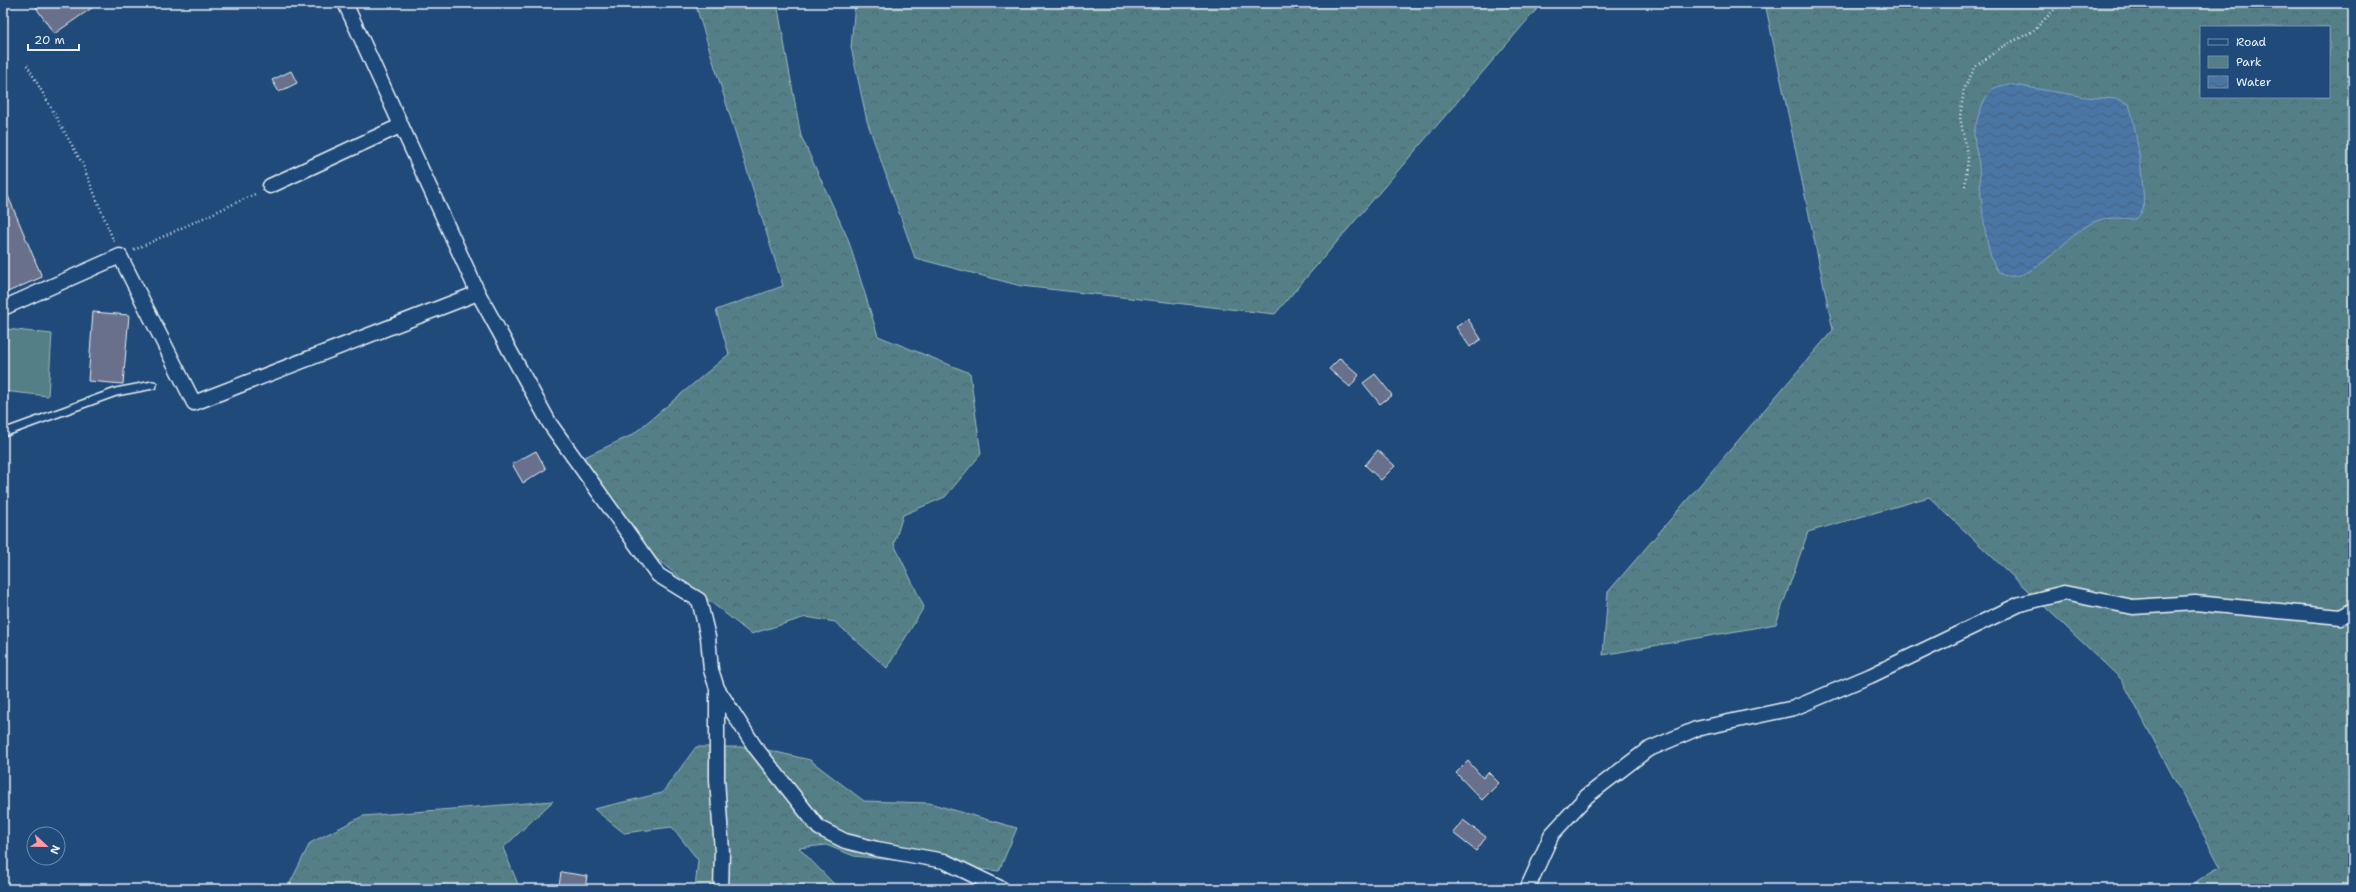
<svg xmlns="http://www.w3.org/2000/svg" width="2356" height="892" viewBox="0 0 2356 892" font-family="'Shantell Sans',sans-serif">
<defs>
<pattern id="forest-crowns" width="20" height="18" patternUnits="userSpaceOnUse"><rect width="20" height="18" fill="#547f87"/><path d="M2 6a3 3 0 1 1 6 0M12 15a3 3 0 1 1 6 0" fill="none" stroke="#4e666c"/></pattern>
<pattern id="water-waves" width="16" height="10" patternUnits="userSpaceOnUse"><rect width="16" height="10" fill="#4a76a5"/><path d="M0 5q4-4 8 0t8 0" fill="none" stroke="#48617c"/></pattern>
</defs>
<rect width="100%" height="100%" fill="#1f4a7a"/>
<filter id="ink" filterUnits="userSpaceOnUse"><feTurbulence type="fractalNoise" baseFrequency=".025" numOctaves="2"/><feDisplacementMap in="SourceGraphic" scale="8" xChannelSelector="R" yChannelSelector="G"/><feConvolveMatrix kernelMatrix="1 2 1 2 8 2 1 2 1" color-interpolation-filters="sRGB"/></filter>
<g filter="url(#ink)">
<!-- green -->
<path fill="#547f87" stroke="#9eb8c0" d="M7,329L52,334L48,396L3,391Z"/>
<!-- forest -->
<path fill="url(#forest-crowns)" stroke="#9eb8c0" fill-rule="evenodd" d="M695,3H777L801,136L848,239L878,336L970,373L981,454L945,497L903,515L894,544L924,607L887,668L835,622L806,617L751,634L634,541L576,461L632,435L729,354L716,310L783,286Z
M855,3H1542L1275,314L1021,286L915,258L867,121L851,47Z
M1765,3H2353V889H2185L2220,866L2122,680L1929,497L1808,532L1776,624L1603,655L1608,592L1833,330ZM2201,27H2329V97H2201Z
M696,747H755L810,760L864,801L929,803L1017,828L999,871L854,856L826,845L799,848L839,889H695L698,860L672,827L624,833L594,809L662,793Z
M553,801L503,848L520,889L288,887L310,843L363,816Z"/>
<!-- water -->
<path fill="url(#water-waves)" stroke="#89a7c6" d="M2008,84L2086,97L2118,99L2129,104C2135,121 2146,193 2143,209C2142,213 2138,216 2136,219C2126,219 2113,217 2103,219C2070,225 2037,286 2003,275C1984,268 1980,184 1979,165C1978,155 1974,145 1974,135C1974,126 1984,97 1991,90C1994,87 2003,86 2008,84Z"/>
<!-- building -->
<path fill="#69708b" stroke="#e8f1f8" d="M33,3H99L54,34Z
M291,71L297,83L279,92L272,80Z
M3,184L42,277L3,294Z
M93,312L129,315L123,384L88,381Z
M1468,319L1481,339L1470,347L1456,327Z
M1340,358L1359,375L1350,387L1329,369Z
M1375,374L1392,395L1380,404L1363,383Z
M1378,450L1395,466L1381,480L1365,465Z
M536,451L546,469L523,483L512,464Z
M1468,761L1483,778L1488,772L1499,783L1482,800L1456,773Z
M1463,820L1486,837L1476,851L1453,833Z
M561,872L587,876L585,889L559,886Z"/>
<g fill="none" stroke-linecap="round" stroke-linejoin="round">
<defs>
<path id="lane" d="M3,433L116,392L153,385"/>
<path id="street" d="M345,3L478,293L550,424L658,575L699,600L708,637L711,670L717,688L755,747L819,828L845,841L877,849L944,861L1002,889
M270,186L400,126
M3,308L120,256L194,403L478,293
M717,689V779L722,852L721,889
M1527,889L1552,834L1587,796L1647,750L1696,729L1794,708L1870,676L2020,604L2064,593L2133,607L2195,603L2341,617L2353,610"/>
</defs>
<!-- lane casing -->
<use href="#lane" stroke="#e8f1f8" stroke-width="10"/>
<!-- street casing -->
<use href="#street" stroke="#e8f1f8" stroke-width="17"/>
<!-- path -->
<path stroke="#e8f1f8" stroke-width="2.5" stroke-dasharray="1 3" stroke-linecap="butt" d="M27,65L82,163L114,242
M1965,186L1968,158L1960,117L1964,89L1975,67L2002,47L2033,31L2061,3
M134,250L257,193"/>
<!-- lane -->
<use href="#lane" stroke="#1f4a7a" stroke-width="7"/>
<!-- street -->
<use href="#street" stroke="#1f4a7a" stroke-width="14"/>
</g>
</g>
<!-- margin -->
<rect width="2356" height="892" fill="none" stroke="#1f4a7a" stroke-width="16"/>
<rect x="8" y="8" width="2340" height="876" fill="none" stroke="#e8f1f8" stroke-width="1.5" filter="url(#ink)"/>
<!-- legend -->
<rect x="2200" y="26" width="130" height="72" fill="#1f4a7a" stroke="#6f8dac"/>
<rect x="2208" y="39" width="20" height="6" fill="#1f4a7a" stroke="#6f8dac"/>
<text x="2236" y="46" font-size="12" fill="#e8f1f8">Road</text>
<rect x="2208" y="56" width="20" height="12" fill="#547f87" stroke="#6f8dac"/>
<text x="2236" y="66" font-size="12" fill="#e8f1f8">Park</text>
<rect x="2208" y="76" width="20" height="12" fill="url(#water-waves)" stroke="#6f8dac"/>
<text x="2236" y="86" font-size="12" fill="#e8f1f8">Water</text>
<!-- north arrow -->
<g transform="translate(46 846) rotate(112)"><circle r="19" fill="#1f4a7a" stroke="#6f8dac"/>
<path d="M0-3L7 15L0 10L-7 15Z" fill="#ff9aa2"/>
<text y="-6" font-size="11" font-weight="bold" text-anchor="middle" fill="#e8f1f8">N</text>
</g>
<!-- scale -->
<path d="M28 44v6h51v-6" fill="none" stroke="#e8f1f8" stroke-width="2"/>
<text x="34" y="44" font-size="12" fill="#e8f1f8" stroke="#1f4a7a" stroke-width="3" paint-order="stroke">20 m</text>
</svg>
